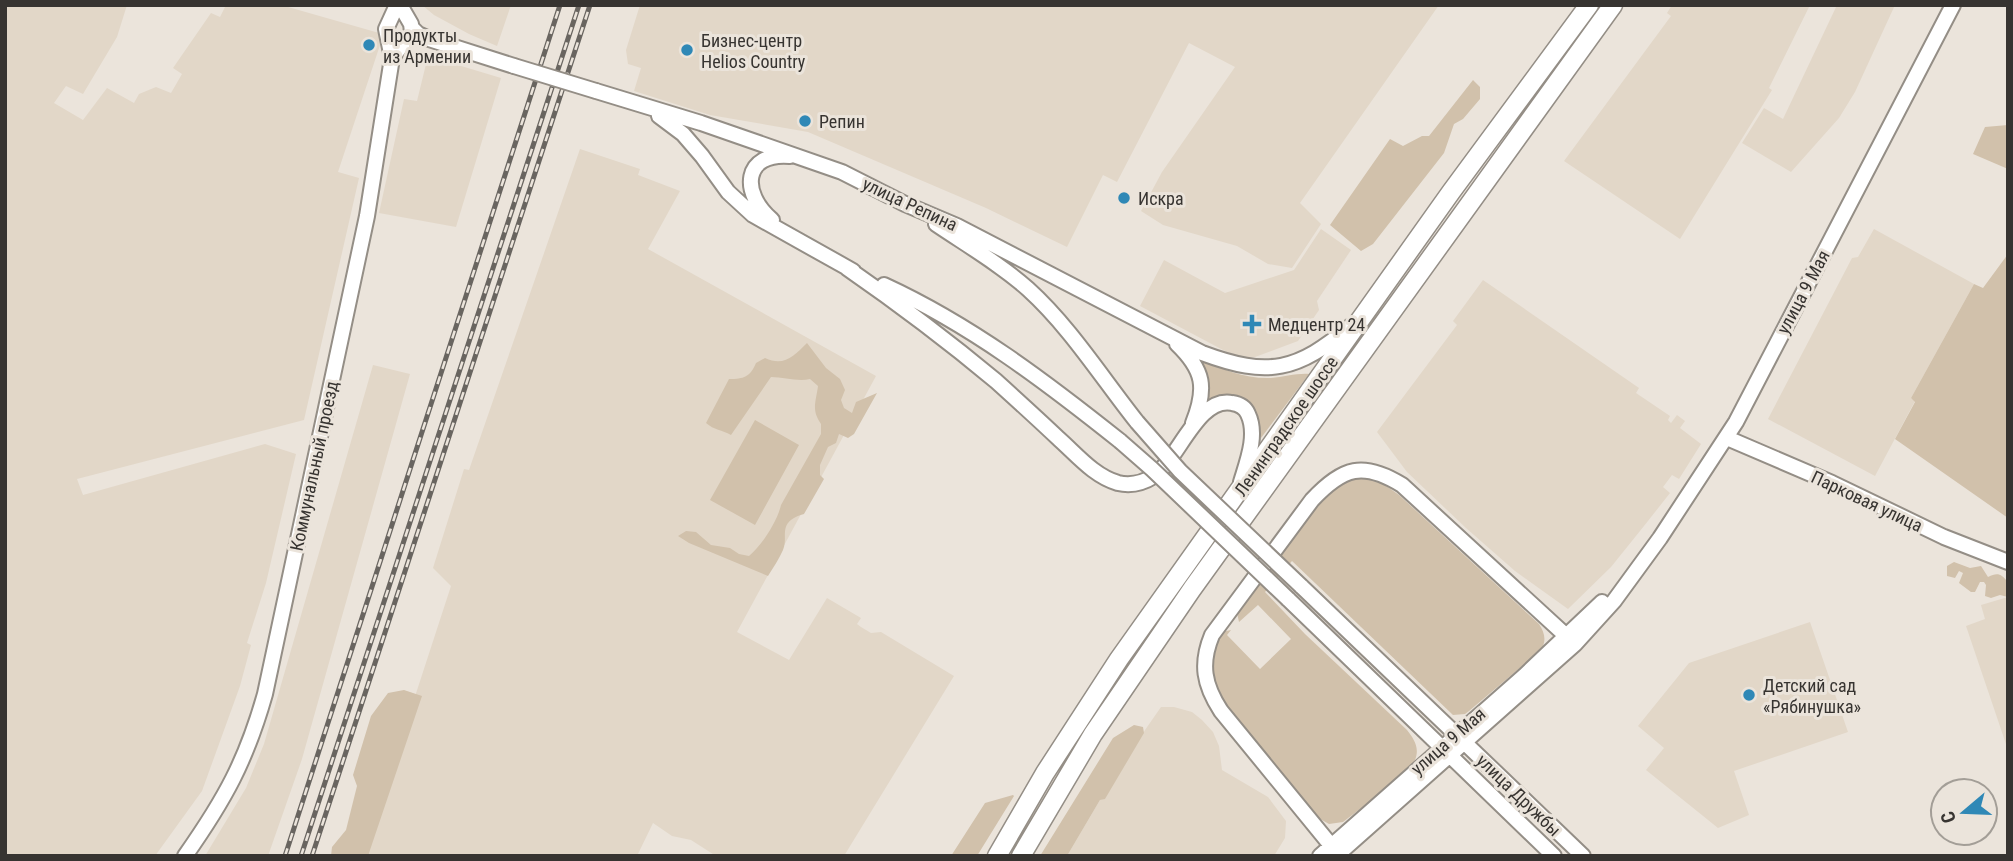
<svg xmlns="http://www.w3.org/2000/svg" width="2013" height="861" viewBox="0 0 2013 861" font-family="'Roboto Condensed',sans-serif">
<rect width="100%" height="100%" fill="#ebe4db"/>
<!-- built -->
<path fill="#e2d7c8" d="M5,5H127L117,37L83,94L66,86L54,103L83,120L107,88L134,103L139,94L156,87L171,93L182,74L173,68L211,13L220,17L226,5H281L379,33L382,39L338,172L359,178L304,420L77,479L83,495L265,444L296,454L266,583L247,643L251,645L240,686L202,791L155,856H5Z
M422,5H511L497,46L469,34L434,15Z
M640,5H1439L1300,203L1321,224L1292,268L1268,264L1237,246L1163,225L1141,211L1162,172L1235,67L1189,43L1117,182L1103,175L1067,247L986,208L808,132L710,115L634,91L641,68L628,64L626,50Z
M1672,5H1810L1769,88L1772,90L1680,239L1564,161L1671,16L1667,13Z
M1837,5H1895L1855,92L1839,118L1791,172L1742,143L1764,108L1783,119Z
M428,56L501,78L456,227L379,213L404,99L417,101Z
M580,149L640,169L638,175L680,191L648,249L876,376L737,632L789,660L827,598L861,618L857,624L861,627L871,633L881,632L954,676L844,856H716L691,840L672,836L653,823L637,856H363L451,586L433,568L464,469L469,470Z
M1321,229L1351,250L1317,301L1319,310L1298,341L1255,357L1240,359L1140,306L1164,260L1225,293L1294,270Z
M1874,229L1974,284L1911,398L1915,401L1875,476L1768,419L1852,258L1858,257Z
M1483,280L1639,388L1636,393L1670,416L1668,420L1671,423L1677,415L1685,421L1680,428L1701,444L1679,479L1672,475L1663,487L1670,493L1644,526L1611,567L1568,609L1515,571L1466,528L1407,472L1377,432L1457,325L1453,321Z
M373,365L410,374L302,759L268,856H205L246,788L264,744Z
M2008,597V750L1966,626L1985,619L1981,605Z
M1810,622L1848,732L1734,771L1749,815L1718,828L1646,770L1664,748L1638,726L1689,663Z
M1161,707H1174L1192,712L1202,720L1213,732L1219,746L1222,770L1268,797L1286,821L1285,838L1274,856H1067L1100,800L1105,798L1145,730Z"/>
<!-- green -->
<path fill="#d1c1ab" d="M1473,80L1480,87V99L1463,119L1454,124L1444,153L1373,244L1361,251L1330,225L1390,139L1403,146L1422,136H1429Z
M2008,125V169L1973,154L1985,127Z
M2008,254V518L1895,439L1915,402L1911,398L1974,284L1983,288Z
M807,343L826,368L840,379L845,390L841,400L844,408L852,413L856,402L877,393L854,434L848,438L839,434L836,443L828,447L820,465V475L824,479L804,514C776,522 789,536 783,550C779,559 773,568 768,576L689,543L678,536L686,531L696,532L711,545L730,548L739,554L749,556C762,545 777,522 781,505L821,434V424C811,410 816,402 818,386L810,379C798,382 784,377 771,377L731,435C722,430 714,430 706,423L729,379C744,379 750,377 756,363L765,358C784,367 794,356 807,343Z
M1201,359C1223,370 1246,379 1271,378C1283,377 1298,373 1309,374L1261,438C1255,417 1250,399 1225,394L1205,403L1199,361Z
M755,420L799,445L755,525L710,500Z
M1364,477L1385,485L1399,495L1539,624C1545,633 1547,642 1540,651L1469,711L1465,714L1453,715L1292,561L1265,592L1305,634L1407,730C1414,739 1420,748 1415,760C1410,772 1356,812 1343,822L1329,824L1315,816L1220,700L1210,670L1215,645L1222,632L1231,630L1227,635L1260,669L1291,639L1258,605L1239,622L1237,613L1325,495L1345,481Z
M1954,562L1970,568L1981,566L1988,577C1998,572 2001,574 2008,582V597L2000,595L1991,598L1985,596L1986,585L1984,582H1980L1975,592H1971L1959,583L1963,573L1959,571L1955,578L1947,576V566Z
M404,690L422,696L368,856H331L332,847L346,830L357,786L353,775L371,716L388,693Z
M1134,725L1143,727L1144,733L1105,799L1100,800L1067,856H1040L1113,738Z
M1013,795L1014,796L977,856H951L985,803Z"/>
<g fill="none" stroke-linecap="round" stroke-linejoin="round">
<defs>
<path id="secondary" d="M412,28L418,34L429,39L514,66
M392,58L412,32L411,24L400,5
M596,91L701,123L842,172L905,204L957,226L1202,353C1269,378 1297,371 1351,326
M659,116L683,134L702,156L728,192L753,215L853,271
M772,220C740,193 743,152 790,156
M936,224C967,245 1000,264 1028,289C1070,327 1102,378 1137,422
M847,268C899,304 948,341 996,381C1017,400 1038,419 1059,439C1077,455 1094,476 1118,483C1131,486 1143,483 1154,476C1178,460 1198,396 1232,403C1239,404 1245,407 1248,414C1258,435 1247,462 1241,482
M884,285C971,325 1046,382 1120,441
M1177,344C1204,370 1207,388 1193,423
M1727,438L1832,483L1944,537L2008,562
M1301,586L1583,856
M1288,599L1554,856
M1338,854L1221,711C1204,685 1200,664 1212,635L1312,500C1343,467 1363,461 1402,485L1575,644
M185,856C225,799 246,761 265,694L367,216L392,58L386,29L397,5
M1320,856L1524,676L1602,602
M1336,856L1575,644L1614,601L1660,538L1736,422L1953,5"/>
<path id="highway" d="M997,856L1045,773L1119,659L1451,192L1589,5
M1021,856L1093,734L1192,589L1613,5"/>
</defs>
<!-- secondary casing -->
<use href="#secondary" stroke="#948e86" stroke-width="18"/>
<!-- highway casing -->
<use href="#highway" stroke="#948e86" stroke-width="21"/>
<!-- secondary -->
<use href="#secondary" stroke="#fff" stroke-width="14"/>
<!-- highway -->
<use href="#highway" stroke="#fff" stroke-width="18"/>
<defs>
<path id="rail" d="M285,856L560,5
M301,856L579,5
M312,856L590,5"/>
</defs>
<!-- rail casing -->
<use href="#rail" stroke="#696560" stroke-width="5"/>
<!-- rail -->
<use href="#rail" stroke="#ebe4db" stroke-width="2.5" stroke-dasharray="8" stroke-linecap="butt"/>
<defs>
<path id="secondary-bridge" d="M514,66L596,91
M1137,422L1180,471L1301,586
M1120,441L1152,469L1288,599"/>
</defs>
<!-- secondary-bridge casing -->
<use href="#secondary-bridge" stroke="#948e86" stroke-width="18" stroke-linecap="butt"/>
<!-- secondary-bridge -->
<use href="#secondary-bridge" stroke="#fff" stroke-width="14"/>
</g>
<!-- markers -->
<g fill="#2f88b6" stroke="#ebe4db" stroke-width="2.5">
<circle cx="369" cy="45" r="7"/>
<circle cx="687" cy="50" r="7"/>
<circle cx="805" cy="121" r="7"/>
<circle cx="1124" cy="198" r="7"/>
<path d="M1248.5 313.5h7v7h7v7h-7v7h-7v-7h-7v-7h7z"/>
<circle cx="1749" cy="695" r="7"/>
</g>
<g text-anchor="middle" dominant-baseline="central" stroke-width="6" stroke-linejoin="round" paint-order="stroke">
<!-- poi labels -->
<g font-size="18" fill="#373431" stroke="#ebe4db" text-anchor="start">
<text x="383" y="35">Продукты<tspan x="383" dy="21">из Армении</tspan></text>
<text x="701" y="40">Бизнес-центр<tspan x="701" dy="21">Helios Country</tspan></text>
<text x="819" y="121">Репин</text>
<text x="1138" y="198">Искра</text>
<text x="1268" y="324">Медцентр 24</text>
<text x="1763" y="685">Детский сад<tspan x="1763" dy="21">«Рябинушка»</tspan></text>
</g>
<!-- street labels -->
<g font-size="18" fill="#373431" stroke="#ebe4db">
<text transform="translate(910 204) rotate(25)">улица Репина</text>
<text transform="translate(1803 292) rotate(-62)">улица 9 Мая</text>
<text transform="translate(1286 426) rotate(-55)">Ленинградское шоссе</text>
<text transform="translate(314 466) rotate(-78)">Коммунальный проезд</text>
<text transform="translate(1867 501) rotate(25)">Парковая улица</text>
<text transform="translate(1448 741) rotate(-41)">улица 9 Мая</text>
<text transform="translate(1519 795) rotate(44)">улица Дружбы</text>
</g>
</g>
<!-- border -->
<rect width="2013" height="861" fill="none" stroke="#373431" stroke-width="14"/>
<!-- north arrow -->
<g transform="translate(1964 812) rotate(251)"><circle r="33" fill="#ebe4db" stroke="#a39e97" stroke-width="2"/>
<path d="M0-5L12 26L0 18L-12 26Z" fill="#2f88b6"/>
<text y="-10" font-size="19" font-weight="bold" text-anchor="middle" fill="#373431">С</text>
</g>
</svg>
